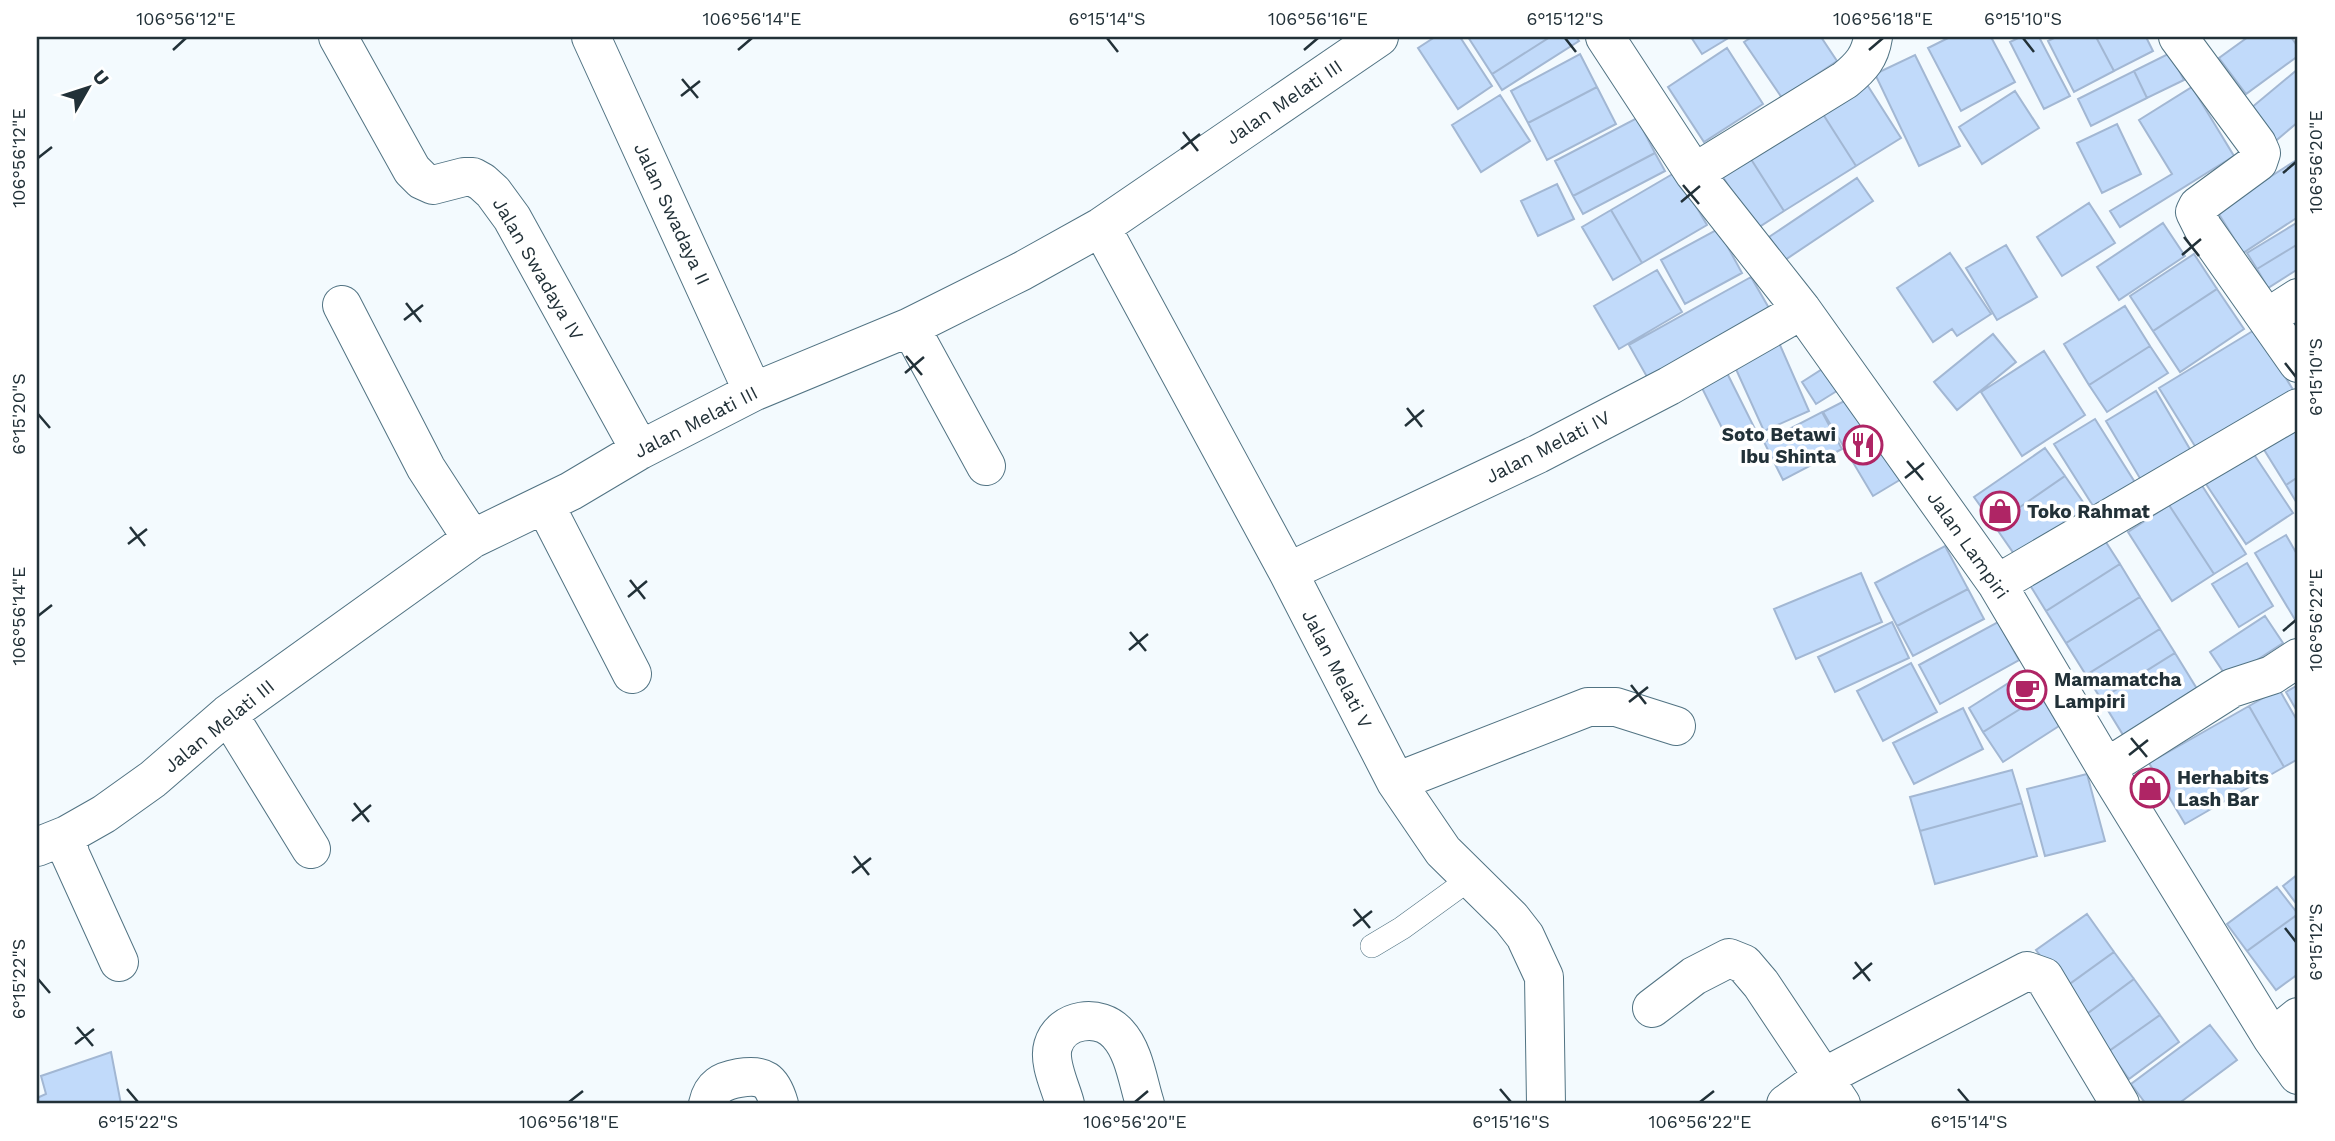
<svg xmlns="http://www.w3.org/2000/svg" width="2335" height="1141" viewBox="0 0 2335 1141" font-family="'Work Sans',sans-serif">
<rect width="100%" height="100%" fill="#f3fafe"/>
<!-- building -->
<path fill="#c1dafa" stroke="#a2b7d3" stroke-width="2" d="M1435,37H1460L1492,86L1458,109L1418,48Z
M1468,37H1550L1492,74Z
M1550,37H1576L1579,41L1502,90L1492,74Z
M1691,37H1730L1702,54Z
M1752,37H1821L1837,61L1782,98L1744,42Z
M1950,37H1991L2015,82L1961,111L1928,48Z
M2020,37H2039L2070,96L2044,109L2010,42Z
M2056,37H2096L2114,71L2074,92L2048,41Z
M2096,37H2146L2153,51L2114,71Z
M2248,37H2291L2298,47V56L2246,94L2219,58Z
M1727,48L1763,104L1704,142L1668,87Z
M2170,53L2184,80L2147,98L2134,71Z
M1580,54L1597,87L1528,123L1511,91Z
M1915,55L1960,146L1919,166L1875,74Z
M2298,69V122L2272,144L2245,113Z
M2134,71L2147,98L2091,126L2078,99Z
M1866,83L1901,138L1856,166L1821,111Z
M1597,87L1616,124L1547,160L1528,123Z
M2192,87L2234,156L2120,227L2110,211L2172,174L2139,120Z
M2015,91L2039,128L1982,164L1959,127Z
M1500,95L1530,141L1481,172L1452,125Z
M1821,111L1856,166L1784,211L1749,156Z
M1637,118L1655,153L1573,196L1555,161Z
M2117,124L2141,174L2102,193L2077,143Z
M1655,153L1665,171L1583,214L1573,196Z
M1749,156L1784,211L1756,229L1721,174Z
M2298,159V217L2243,253L2217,211Z
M1676,172L1707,225L1642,263L1611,210Z
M1857,178L1873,201L1785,260L1769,237Z
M1557,184L1574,219L1538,236L1521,201Z
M2089,203L2115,243L2062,276L2037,237Z
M1611,210L1642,263L1613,280L1582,227Z
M2298,222V244L2257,269L2247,253Z
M2163,223L2185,256L2119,300L2097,267Z
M1718,229L1742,273L1685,304L1661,260Z
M2298,244V269L2268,288L2257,269Z
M2006,245L2037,297L1997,320L1966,268Z
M1950,253L1991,314L1957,336L1952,329L1933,342L1897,288Z
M2194,254L2217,289L2153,331L2130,296Z
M1657,270L1682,312L1619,349L1594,306Z
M1751,277L1777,322L1655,391L1629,345Z
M2217,289L2244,329L2180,372L2153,331Z
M2125,306L2150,346L2089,385L2064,344Z
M2256,329L2295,393L2198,451L2159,388Z
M1993,334L2016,362L1957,410L1934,382Z
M1776,336L1809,411L1764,431L1730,356Z
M2150,346L2168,373L2107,412L2089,385Z
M2044,351L2085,415L2022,456L1981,392Z
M1723,365L1755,429L1729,442L1697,378Z
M1827,366L1840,389L1816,404L1802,382Z
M2156,391L2191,451L2141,480L2106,421Z
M1854,396L1903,478L1873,496L1823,412Z
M1822,412L1842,449L1783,480L1764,442Z
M2095,419L2136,484L2095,509L2054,444Z
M2298,427V477L2286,485L2263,448Z
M2045,448L2065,476L1994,525L1974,497Z
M2253,453L2293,513L2246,544L2206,484Z
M2065,476L2090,512L2019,561L1994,525Z
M2298,477V505L2286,485Z
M2201,484L2246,554L2214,574L2169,505Z
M2169,505L2214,574L2172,601L2128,532Z
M2286,535L2298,556L2297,623L2255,553Z
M2102,536L2120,564L2046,611L2028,582Z
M1945,546L1968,589L1897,626L1875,583Z
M2247,563L2273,606L2239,627L2212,584Z
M2120,564L2140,597L2066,643L2046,611Z
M1861,573L1882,622L1796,659L1774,609Z
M1968,589L1984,619L1913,656L1897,626Z
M2140,597L2160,629L2086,675L2066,643Z
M2265,616L2283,643L2228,679L2210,652Z
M1892,622L1909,658L1835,692L1818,657Z
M1998,622L2019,660L1940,704L1919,665Z
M2160,629L2175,653L2101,699L2086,675Z
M2175,653L2202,697L2128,743L2101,699Z
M1911,663L1937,712L1883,741L1857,691Z
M2026,672L2041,696L1983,732L1969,708Z
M2298,685V713L2286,692Z
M2279,689L2298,722V759L2284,767L2249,706Z
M2041,696L2059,726L2003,762L1983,732Z
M2249,706L2284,767L2185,824L2149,763Z
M1963,708L1983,749L1914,784L1893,743Z
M2012,770L2022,803L1920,831L1910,797Z
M2087,774L2105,841L2045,856L2027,789Z
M2022,803L2037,856L1935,884L1920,831Z
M2298,874V906L2283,886Z
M2277,887L2298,914L2247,951L2227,924Z
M2087,914L2114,952L2064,988L2036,950Z
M2298,914V974L2276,990L2247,951Z
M2114,952L2134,979L2084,1016L2064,988Z
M2134,979L2160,1015L2109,1051L2084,1016Z
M2160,1015L2179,1042L2129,1079L2109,1051Z
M2210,1025L2237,1060L2178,1104H2146L2131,1084Z
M111,1052L121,1104H37V1098L46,1094L41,1076Z"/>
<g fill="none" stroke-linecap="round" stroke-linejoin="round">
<defs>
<path id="service" d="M1372,946L1402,928L1471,878"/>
<path id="minor" d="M338,37L412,170L422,180L433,185L464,177H473L482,182L493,192L512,218L640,450
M591,37L753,392
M1605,37L1694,173L1802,310L1997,584L2106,768L2272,1038L2298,1075
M2178,37L2257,144L2261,153L2258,162L2198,206L2195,212L2203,228L2298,363
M1694,173L1845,80C1861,67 1870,57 1873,37
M1101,227L1288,572L1396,782L1443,851L1511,918L1525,936L1544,977L1546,1104
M342,305L426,468L472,539
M2267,318L2298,298
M910,327L986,466
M545,505L632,674
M1288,572L1538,454L1669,386L1802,310
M1997,584L2298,408
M228,714L311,849
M2106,768L2232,688L2272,675L2298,658
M1396,782L1588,707H1616L1676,726
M67,835L70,854L119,962
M37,847L67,835L104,814L153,779L228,714L472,539L571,491L640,450L753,392L910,327L1022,271L1101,227L1379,37
M1652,1008L1694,976L1729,958L1744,964L1761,984L1841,1104
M2272,1038L2298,1017
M708,1104C712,1086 722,1081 739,1078C764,1074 772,1080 779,1104
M1065,1104C1061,1088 1048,1063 1053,1046C1061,1018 1100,1013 1118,1034C1134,1051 1138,1082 1145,1104
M1786,1104L1822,1078L2027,971L2044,977L2120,1104"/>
</defs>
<!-- service casing -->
<use href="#service" stroke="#517383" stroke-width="24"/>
<!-- minor casing -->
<use href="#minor" stroke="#517383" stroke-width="40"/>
<!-- service -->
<use href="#service" stroke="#fff" stroke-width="23"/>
<!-- minor -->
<use href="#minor" stroke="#fff" stroke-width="38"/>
</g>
<!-- ticks -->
<path fill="none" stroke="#223138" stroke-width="2.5" d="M1107,38L1118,52M1565,38L1576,52M2023,38L2034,52M173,50L186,38M738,50L752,38M1304,50L1318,38M1869,50L1883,38M682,79L698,98M681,96L700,81M1183,132L1198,151M1181,149L1200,134M38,158L52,147M2283,173L2296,162M1683,185L1699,204M1681,202L1700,186M2184,237L2199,256M2182,255L2201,239M406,303L421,322M404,320L423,305M906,356L922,375M2285,363L2296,377M905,373L924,357M1407,408L1422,427M38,414L50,428M1405,426L1424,410M1907,461L1923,480M1905,478L1924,463M130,527L145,546M128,544L147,529M630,580L645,599M628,597L647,581M38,616L52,605M2283,631L2296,620M1130,632L1146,651M1129,650L1148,634M1631,685L1646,704M1629,702L1648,687M2131,738L2147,757M2129,755L2148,740M354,803L369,822M352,821L371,805M854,856L869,875M852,873L871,858M1354,909L1370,928M1353,926L1372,911M2285,928L2296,942M1855,962L1870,981M38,979L50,993M1853,979L1872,963M77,1027L93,1046M75,1044L94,1029M127,1089L138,1102M1500,1089L1511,1102M1958,1089L1969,1102M569,1102L583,1091M1135,1102L1148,1091M1700,1102L1714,1091"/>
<!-- icons -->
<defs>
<symbol id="restaurant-ring" viewBox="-11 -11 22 22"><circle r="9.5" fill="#fff" stroke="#af2565" stroke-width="1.5"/><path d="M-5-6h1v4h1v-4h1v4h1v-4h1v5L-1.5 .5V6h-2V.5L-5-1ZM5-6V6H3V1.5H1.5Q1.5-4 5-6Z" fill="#af2565"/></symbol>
<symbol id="shop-ring" viewBox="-11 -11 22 22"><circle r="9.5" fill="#fff" stroke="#af2565" stroke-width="1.5"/><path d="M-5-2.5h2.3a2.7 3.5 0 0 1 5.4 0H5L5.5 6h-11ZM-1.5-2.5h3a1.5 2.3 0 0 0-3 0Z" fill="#af2565"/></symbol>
<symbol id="cafe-ring" viewBox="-11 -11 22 22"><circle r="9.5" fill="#fff" stroke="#af2565" stroke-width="1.5"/><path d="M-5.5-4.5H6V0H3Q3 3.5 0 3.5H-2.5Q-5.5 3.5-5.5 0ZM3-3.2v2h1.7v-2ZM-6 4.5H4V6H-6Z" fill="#af2565"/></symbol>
</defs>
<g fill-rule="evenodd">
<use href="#restaurant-ring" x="1841" y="423" width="44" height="44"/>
<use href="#shop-ring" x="1978" y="489" width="44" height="44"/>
<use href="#cafe-ring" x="2005" y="668" width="44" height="44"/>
<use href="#shop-ring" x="2128" y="766" width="44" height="44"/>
</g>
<g text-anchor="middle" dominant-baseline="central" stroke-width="7" stroke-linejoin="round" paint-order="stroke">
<!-- street labels -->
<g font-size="19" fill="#223138" stroke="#fff">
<text transform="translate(1284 102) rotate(-34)">Jalan Melati III</text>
<text transform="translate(672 214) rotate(65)">Jalan Swadaya II</text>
<text transform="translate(538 269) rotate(60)">Jalan Swadaya IV</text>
<text transform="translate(696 422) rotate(-27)">Jalan Melati III</text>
<text transform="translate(1548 447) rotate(-27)">Jalan Melati IV</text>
<text transform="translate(1968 545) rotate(55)">Jalan Lampiri</text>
<text transform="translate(1337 669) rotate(63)">Jalan Melati V</text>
<text transform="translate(219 726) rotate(-39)">Jalan Melati III</text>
</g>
<!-- poi labels -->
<g font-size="19" font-weight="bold" fill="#223138" stroke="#fff" text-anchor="start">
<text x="1836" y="434" text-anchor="end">Soto Betawi<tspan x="1836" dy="22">Ibu Shinta</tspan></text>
<text x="2027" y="511">Toko Rahmat</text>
<text x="2054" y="679">Mamamatcha<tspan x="2054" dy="22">Lampiri</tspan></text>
<text x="2177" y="777">Herhabits<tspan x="2177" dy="22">Lash Bar</tspan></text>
</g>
</g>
<!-- border -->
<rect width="2335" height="1141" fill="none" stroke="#ffffff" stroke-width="77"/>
<!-- north arrow -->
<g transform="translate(88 88) rotate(51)" stroke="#ffffff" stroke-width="5" paint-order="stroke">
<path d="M0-5L12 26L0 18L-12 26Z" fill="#223138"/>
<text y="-10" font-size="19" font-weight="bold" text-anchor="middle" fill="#223138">U</text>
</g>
<rect x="38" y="38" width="2258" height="1064" fill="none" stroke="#223138" stroke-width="2.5"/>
<g font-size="18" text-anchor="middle" fill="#223138">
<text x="186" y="25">106°56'12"E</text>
<text x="752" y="25">106°56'14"E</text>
<text x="1107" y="25">6°15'14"S</text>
<text x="1318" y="25">106°56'16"E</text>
<text x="1565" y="25">6°15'12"S</text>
<text x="1883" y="25">106°56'18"E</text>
<text x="2023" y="25">6°15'10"S</text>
<text transform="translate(19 158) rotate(-90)" y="6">106°56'12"E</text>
<text transform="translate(2316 162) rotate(-90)" y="6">106°56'20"E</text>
<text transform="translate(2316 377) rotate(-90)" y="6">6°15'10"S</text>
<text transform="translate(19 414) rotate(-90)" y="6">6°15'20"S</text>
<text transform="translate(19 616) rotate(-90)" y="6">106°56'14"E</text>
<text transform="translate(2316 620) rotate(-90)" y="6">106°56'22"E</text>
<text transform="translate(2316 942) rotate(-90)" y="6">6°15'12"S</text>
<text transform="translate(19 979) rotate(-90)" y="6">6°15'22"S</text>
<text x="138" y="1128">6°15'22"S</text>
<text x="569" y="1128">106°56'18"E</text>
<text x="1135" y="1128">106°56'20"E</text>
<text x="1511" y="1128">6°15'16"S</text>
<text x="1700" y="1128">106°56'22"E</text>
<text x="1969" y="1128">6°15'14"S</text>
</g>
</svg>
